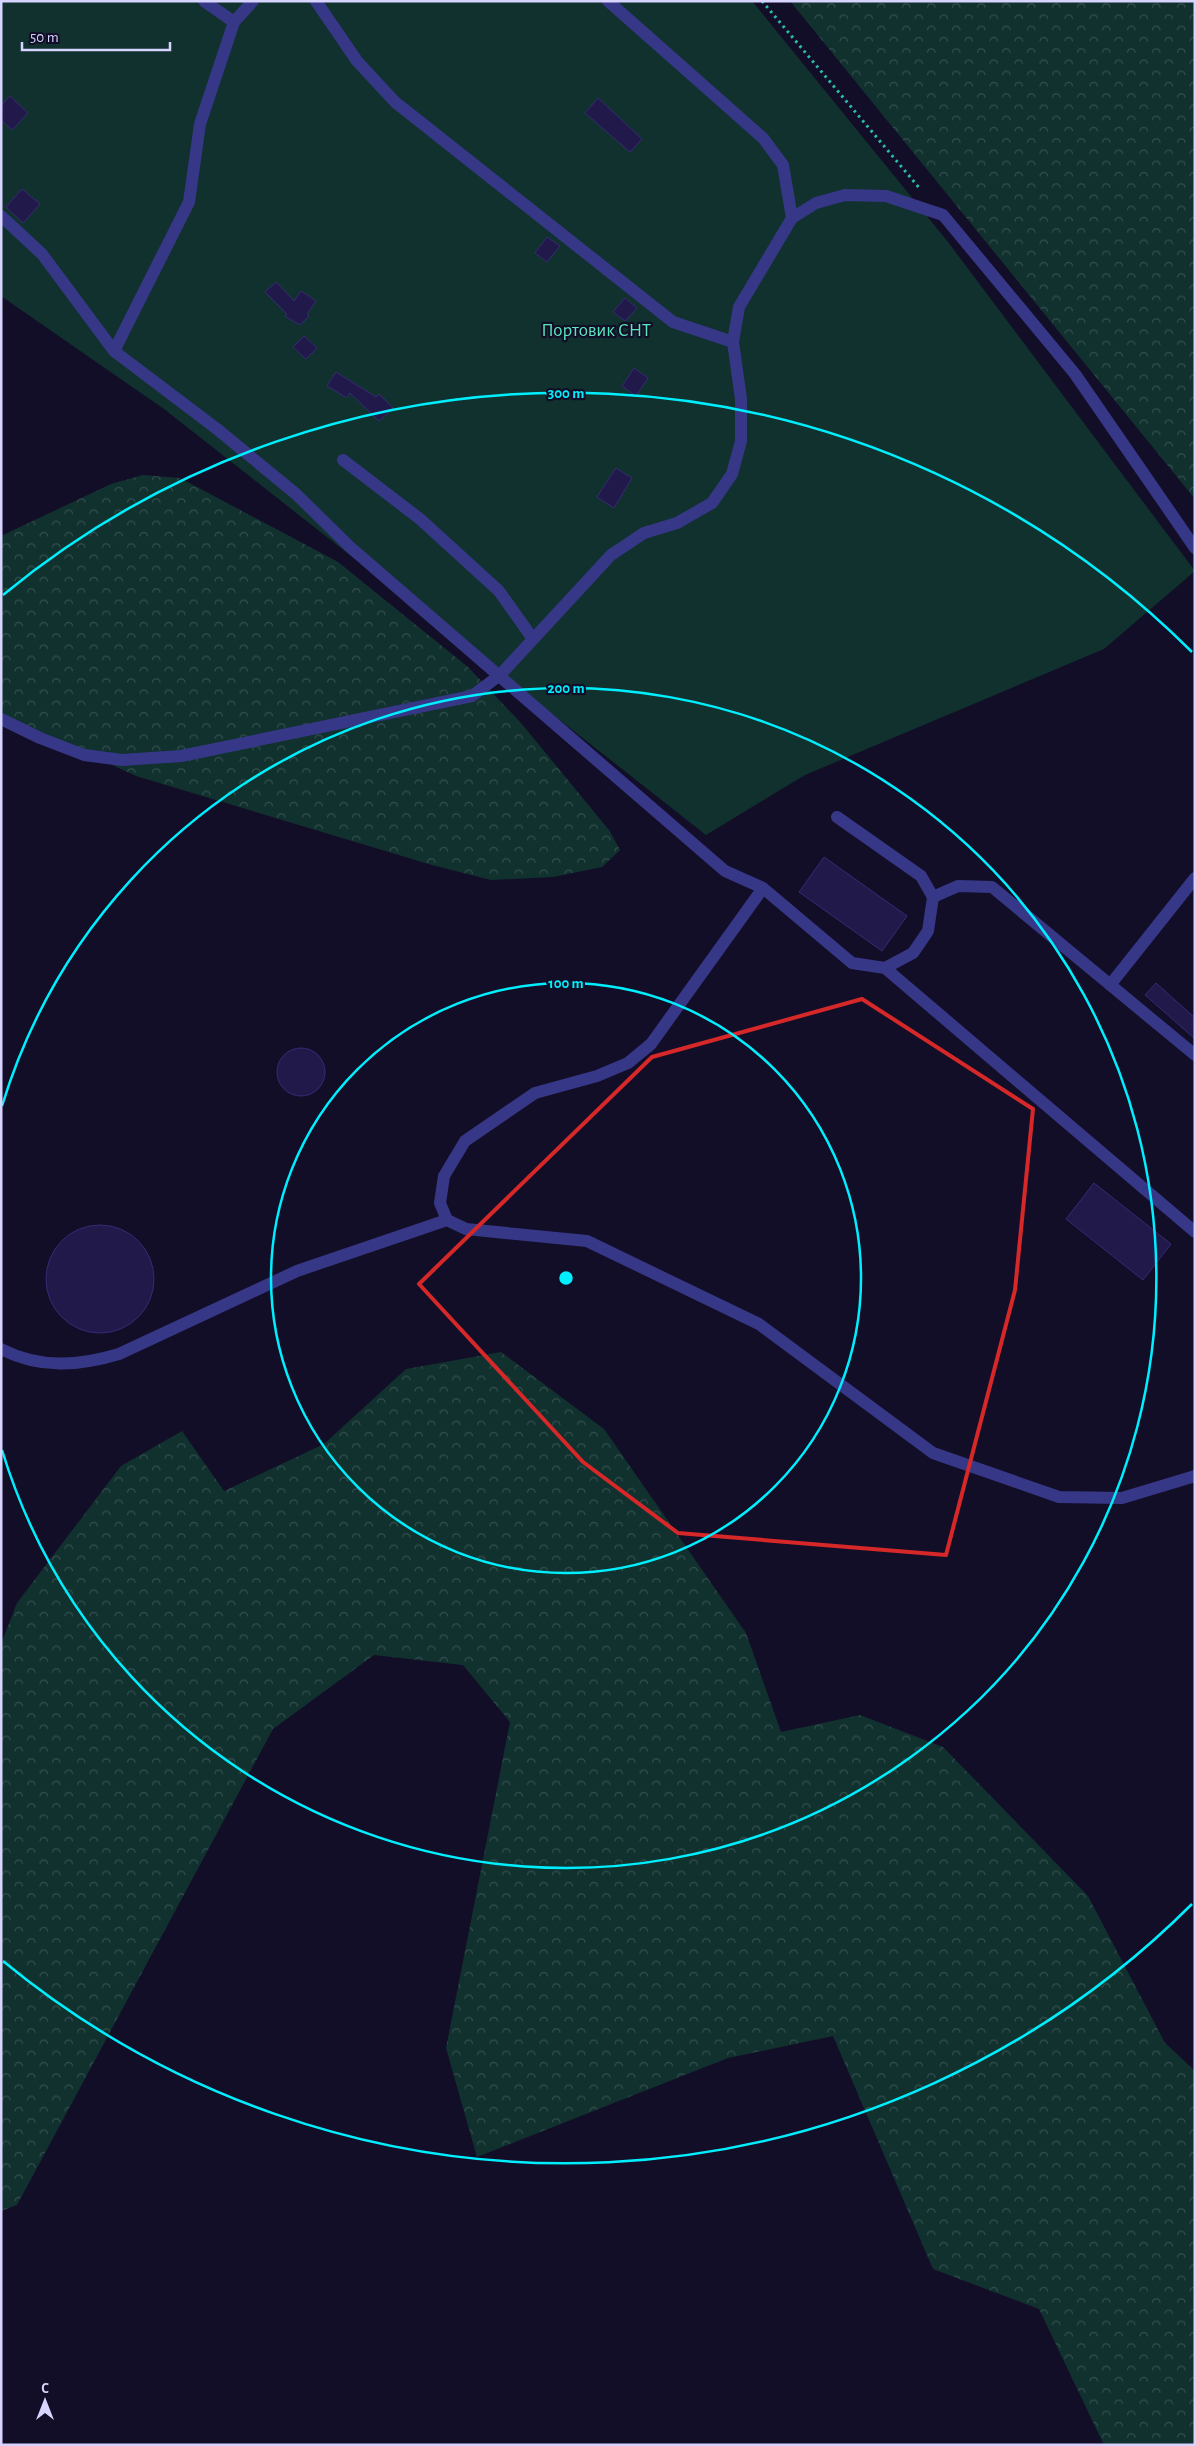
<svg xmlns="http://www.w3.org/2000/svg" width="1196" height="2446" viewBox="0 0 1196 2446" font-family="'Alegreya Sans',sans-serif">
<defs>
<pattern id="forest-crowns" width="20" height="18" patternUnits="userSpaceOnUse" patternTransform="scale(1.25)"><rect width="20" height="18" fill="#11312f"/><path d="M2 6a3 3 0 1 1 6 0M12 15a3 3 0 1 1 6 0" fill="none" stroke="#334e4e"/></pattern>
</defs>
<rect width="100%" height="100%" fill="#120e27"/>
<!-- forest -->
<path fill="url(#forest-crowns)" d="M790,1H1195V499Z
M143,475L180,478L338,562L468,667L521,723L609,830L620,850L602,867L553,877L491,880L432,865L136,776L1,714V536L111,484Z
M501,1352L604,1429L746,1633L781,1732L860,1715L943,1747L1088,1896L1165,2043L1195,2071V2445H1104L1039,2309L933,2269L833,2036L728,2058L477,2157L446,2048L510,1722L463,1665L374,1655L273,1729L17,2205L1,2211V1644L17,1603L121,1466L182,1431L224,1491L324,1444L406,1369Z"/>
<!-- garden -->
<path fill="#11312f" d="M1,1H752L948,242L1195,571L1104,649L805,775L706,835L164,409L1,296Z"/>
<!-- building -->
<path fill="#211949" stroke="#372a76" d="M10,96L28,113L12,130L1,120V106Z
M598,98L642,139L630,152L585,113Z
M22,189L40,204L23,223L6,207Z
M547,237L560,246L547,262L535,253Z
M276,282L294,301L301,291L316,301L307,314L309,316L300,325L285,316L287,314L265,292Z
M625,298L637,308L625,321L613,312Z
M304,336L317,348L306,359L293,347Z
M634,368L648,378L636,396L622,386Z
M336,372L376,397L379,394L393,408L379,421L350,393L347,398L327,386Z
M616,468L632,478L614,508L597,497Z
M824,857L907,916L882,951L799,892Z
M1156,983L1195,1018V1039L1145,995Z
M277 1072a24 24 0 1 1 48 0a24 24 0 1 1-48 0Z
M1094,1183L1171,1244L1143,1280L1066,1219Z
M46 1279a54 54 0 1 1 108 0a54 54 0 1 1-108 0Z"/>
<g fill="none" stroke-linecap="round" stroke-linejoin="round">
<!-- path -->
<path stroke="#2abdaf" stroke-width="3" stroke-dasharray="2.5 4" stroke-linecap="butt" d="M762,1L921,190"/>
<!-- minor -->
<path stroke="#373788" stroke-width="12" d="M204,1L234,22
M316,1L357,61L395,102L673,322L733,342
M608,1L763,138L783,165L792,218
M1,216L42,254L114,351L217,429L296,494L350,547L725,871L763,888L852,963L885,968L913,953L928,931L933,897L921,876L837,817
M114,351L189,202L200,124L234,22L253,1
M343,460L420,519L499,591L533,639
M1,719L40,738L84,755L122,760L181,756L472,696L500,675L611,555L644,533L677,523L712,503L732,474L741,441V399L733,342L739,307L792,218L816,203L845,195L886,196L943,215L1075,374L1195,548
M763,888L651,1044L628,1063L597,1076L535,1093L465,1141L444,1176L440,1203L447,1220L466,1229L587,1241L759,1324L933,1453L1059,1497L1122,1498L1195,1476
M933,897L958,886L992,887L1195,1055
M885,968L1195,1232
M1110,985L1195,878
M1,1349C40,1369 79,1366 119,1354L297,1271L447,1220"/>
</g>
<!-- marked area -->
<path fill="none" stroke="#d62828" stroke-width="4" stroke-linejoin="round" d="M862,999L1033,1109L1015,1290L946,1555L678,1533L583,1462L419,1284L652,1057Z"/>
<!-- distance rings -->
<g fill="none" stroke="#00efff" stroke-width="2.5">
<circle cx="566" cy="1278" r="295"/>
<path d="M2 1106A590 590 0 1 1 2 1450"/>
<path d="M1192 1904A885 885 0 0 1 3 1961M3 595A885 885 0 0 1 1192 652"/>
</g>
<g text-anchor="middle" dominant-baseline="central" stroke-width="4.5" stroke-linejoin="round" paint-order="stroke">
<!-- park labels -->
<g font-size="19" fill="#5ae5bd" stroke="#120e27">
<text x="596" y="330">Портовик СНТ</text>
</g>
</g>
<circle cx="566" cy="1278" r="8" fill="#00efff" stroke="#120e27" stroke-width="2.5"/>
<g font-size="15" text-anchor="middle" font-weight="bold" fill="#00efff" stroke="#120e27" stroke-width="4.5" stroke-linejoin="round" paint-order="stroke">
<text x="566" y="398">300 m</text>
<text x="566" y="693">200 m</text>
<text x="566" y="988">100 m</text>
</g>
<!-- border -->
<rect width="1196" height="2446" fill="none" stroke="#d7d4ff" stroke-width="5"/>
<!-- north arrow -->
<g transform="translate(45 2401)" stroke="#120e27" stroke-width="4" paint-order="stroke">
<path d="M0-4L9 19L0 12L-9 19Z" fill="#d7d4ff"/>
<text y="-8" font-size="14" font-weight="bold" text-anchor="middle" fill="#d7d4ff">С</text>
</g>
<!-- scale -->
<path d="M22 42v8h148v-8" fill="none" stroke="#d7d4ff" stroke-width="2.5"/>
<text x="30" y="42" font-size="15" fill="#d7d4ff" stroke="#120e27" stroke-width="4" paint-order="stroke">50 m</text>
</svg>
